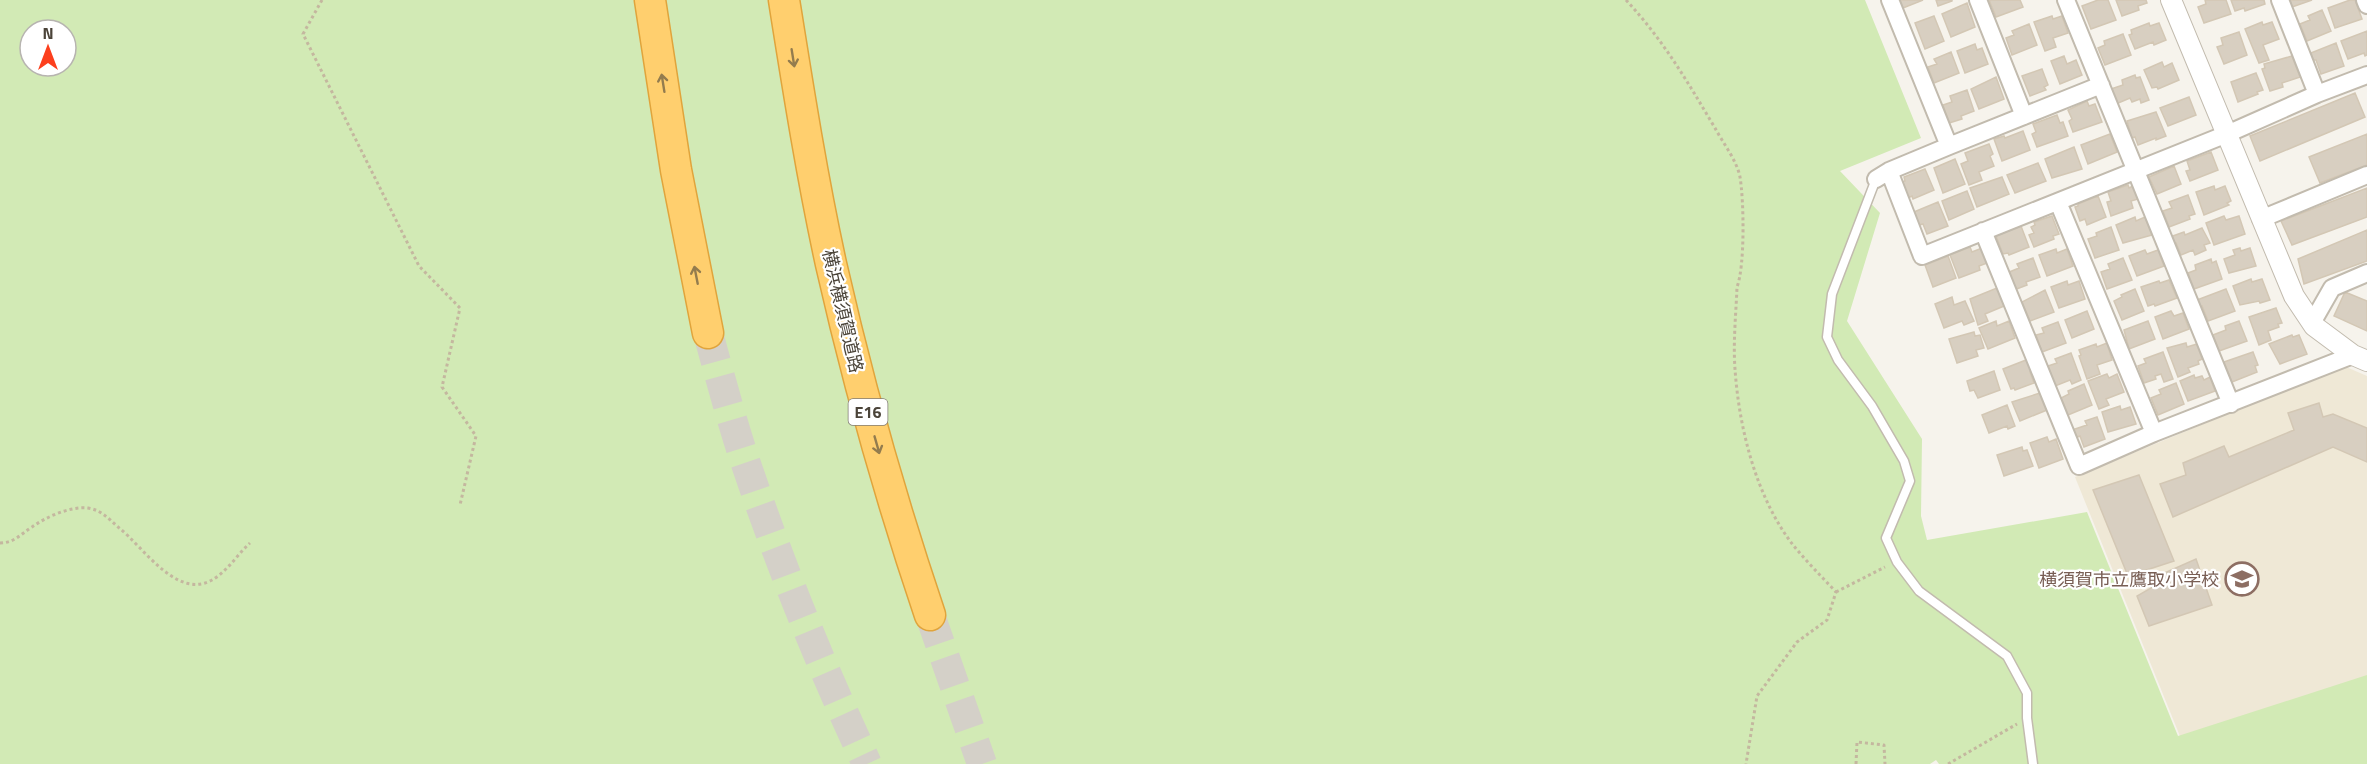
<svg xmlns="http://www.w3.org/2000/svg" width="2367" height="764" viewBox="0 0 2367 764" font-family="'Titillium Web','Noto Sans JP',sans-serif">
<rect width="100%" height="100%" fill="#f6f3ec"/>
<!-- education -->
<path fill="#efe8d6" d="M2344,366L2367,376V681L2186,751L2075,477Z"/>
<!-- green -->
<path fill="#d2eab5" fill-rule="evenodd" d="M0,0H1865L1921,138L1840,171L1880,213L1847,321L1922,439L1921,516L1927,540L2087,512L2178,736L2367,675V764H1939L1936,760L1930,764H0ZM30,30H66V66H30Z"/>
<!-- building -->
<path fill="#d8cfc1" stroke="#d3c7b4" stroke-width="1.5" d="M1900,0H1923L1903,8Z
M1936,0H1952V1L1938,6Z
M1989,0H2020L2023,7L1996,17Z
M2098,0H2108L2116,20L2091,29L2082,6Z
M2116,0H2146L2147,3L2138,6L2139,10L2122,16Z
M2205,0H2226L2231,14L2204,23L2198,7L2206,4Z
M2231,0H2264L2265,4L2245,11L2244,8L2235,11Z
M2290,0H2312L2292,7Z
M2350,0H2355L2362,19L2335,28L2328,8Z
M1967,3L1975,27L1951,37L1942,14Z
M2322,10L2331,31L2307,41L2300,24L2310,20L2308,16Z
M1934,16L1944,41L1925,49L1915,23Z
M2052,16L2053,19L2062,16L2068,33L2053,38L2056,47L2045,51L2034,22Z
M2262,22L2263,25L2272,22L2279,39L2263,45L2269,60L2259,63L2245,29Z
M2149,23L2150,26L2159,23L2166,40L2154,45L2153,42L2135,49L2129,35L2132,34L2131,30Z
M2029,24L2037,45L2012,55L2006,38L2014,35L2012,31Z
M2367,31V55L2365,56L2364,53L2348,59L2341,41Z
M2239,32L2247,55L2224,64L2217,47L2223,45L2221,38Z
M2123,34L2131,55L2105,65L2098,48L2105,45L2104,41Z
M2336,43L2344,66L2321,74L2316,60H2313L2311,53Z
M1975,44L1977,50L1982,48L1988,64L1965,73L1957,51Z
M1951,52L1959,73L1934,83L1928,67L1937,64L1934,59Z
M2064,56L2067,64L2076,60L2082,75L2060,84L2051,61Z
M2292,56L2300,77L2282,83L2283,87L2270,91L2262,69L2265,68L2264,64Z
M2162,62L2164,67L2172,63L2179,80L2158,89L2157,87L2152,88L2144,70Z
M2042,69L2048,85L2044,87L2046,90L2030,96L2022,76Z
M2256,73L2263,90L2257,92L2258,94L2238,102L2231,82Z
M2135,75L2136,78L2140,77L2149,100L2141,103L2140,99L2132,102L2130,98L2116,104L2111,89L2123,85L2122,80Z
M1996,77L2004,99L1979,109L1971,89Z
M1967,90L1974,111L1961,116L1962,119L1949,123L1943,105L1952,102L1950,96Z
M2355,93L2365,117L2260,161L2250,136Z
M2189,97L2196,115L2168,126L2160,108Z
M2087,101L2089,106L2095,104L2102,122L2073,132L2069,121L2072,119L2068,110Z
M2156,112L2166,136L2156,140V138L2138,145L2135,137L2132,138L2127,121Z
M2057,115L2060,123L2063,122L2068,136L2037,147L2032,134L2036,132L2033,124Z
M2023,131L2030,150L2002,161L1994,139L2004,136L2005,138Z
M2110,134L2117,152L2088,164L2081,145Z
M2367,134V165L2320,183L2309,157Z
M1989,144L1993,154L1990,156L1994,166L1979,172L1982,180L1969,185L1961,164L1968,161L1965,153Z
M2074,147L2082,169L2052,178L2045,159Z
M2211,152L2218,170L2190,181L2186,171L2190,170L2187,161Z
M1955,159L1965,184L1943,193L1934,168Z
M2038,163L2046,181L2015,193L2007,175Z
M2174,166L2181,184L2157,194L2149,177Z
M1925,169L1934,190L1913,199L1912,196L1908,198L1902,182L1905,181L1904,177Z
M2002,177L2009,194L1977,207L1970,188Z
M2128,185L2129,188L2133,186L2138,199L2131,201L2133,208L2111,216L2107,202L2111,201L2108,192Z
M2214,186L2215,190L2225,186L2231,201L2227,203L2229,205L2204,215L2196,192Z
M2367,188V217L2292,245L2281,221Z
M1967,191L1974,209L1949,220L1942,201Z
M2188,195L2195,214L2189,216L2190,219L2169,227L2163,211L2172,208L2169,202Z
M2098,196L2106,217L2087,225L2085,219L2080,221L2075,207L2078,206V204Z
M1938,202L1948,226L1927,234L1923,224L1919,225L1914,212Z
M2052,216L2059,234L2053,236L2054,239L2034,247L2029,235L2034,233L2031,227L2035,225L2034,222Z
M2224,216L2226,220L2239,216L2245,234L2214,245L2206,223Z
M2135,217L2136,221L2145,217L2152,235L2123,243L2116,225Z
M2021,226L2029,247L2009,255L2008,253L2003,254L1996,236Z
M2111,227L2119,250L2095,258L2088,239L2097,236L2096,233Z
M2202,228L2210,243L2204,245L2206,250L2195,255L2193,250L2181,255L2176,243L2173,244L2170,237L2184,232L2185,235Z
M2367,230V261L2304,284L2298,259Z
M1970,247L1972,252L1982,248L1987,263L1979,266L1980,270L1959,278L1950,255Z
M2240,248L2241,251L2250,248L2256,266L2229,273L2224,259L2235,255L2233,250Z
M2056,249L2057,253L2067,249L2073,266L2047,276L2039,255Z
M2145,250L2147,254L2158,250L2164,266L2137,276L2129,256Z
M1948,256L1956,278L1933,287L1925,265Z
M2033,258L2040,277L2026,282L2027,285L2014,290L2007,273L2019,268L2017,264Z
M2123,258L2132,280L2107,289L2101,272L2110,269L2108,264Z
M2211,259L2212,263L2216,261L2222,279L2194,289L2188,273L2196,270L2195,265Z
M2251,279L2252,282L2262,279L2270,300L2260,303L2259,301L2240,305L2233,286Z
M2169,280L2177,298L2155,306L2154,304L2148,306L2141,287L2159,281L2160,283Z
M2067,281L2068,285L2079,281L2085,299L2059,308L2051,287Z
M1997,288L2004,306L1985,314L1988,321L1978,325L1970,299Z
M2135,289L2144,311L2122,320L2114,301L2122,297L2121,295Z
M2226,289L2235,311L2208,321L2202,306L2199,307L2197,300Z
M2045,290L2054,312L2030,321L2022,302Z
M2345,292L2367,301V331L2334,316Z
M1952,297L1954,305L1965,301L1974,321L1964,325L1962,321L1944,328L1935,304Z
M2276,308L2282,323L2278,324L2279,327L2268,331L2271,340L2259,345L2249,317Z
M2087,311L2094,329L2072,338L2065,320Z
M2171,311L2174,316L2183,313L2189,329L2163,339L2155,317Z
M1996,321L1997,326L2009,321L2015,338L1988,349L1979,328Z
M2148,321L2155,339L2129,349L2124,330Z
M2239,321L2247,341L2219,351L2213,335L2226,330L2225,326Z
M2058,322L2066,343L2042,352L2036,335L2044,333L2042,328Z
M1974,332L1975,336L1980,335L1984,348L1976,350L1978,356L1957,363L1949,339Z
M2292,335L2293,337L2299,335L2307,354L2280,364L2269,344Z
M2107,343L2112,360L2097,365L2100,374L2087,379L2079,356L2081,355L2079,350L2096,344L2097,347Z
M2186,343L2187,347L2197,344L2202,359L2198,361L2199,364L2188,368L2190,372L2178,377L2167,348Z
M2163,352L2173,379L2164,382L2161,374L2155,376L2156,379L2144,383L2138,366L2146,363L2144,359Z
M2253,352L2258,365L2255,366L2257,372L2232,382L2224,362Z
M2071,353L2081,380L2072,384L2070,380L2055,386L2048,366L2057,363L2055,359Z
M2026,360L2032,372H2030L2034,383L2015,390L2014,388L2011,389L2003,369Z
M1994,371L2000,390L1978,398L1974,390L1970,391L1967,381Z
M2107,374L2109,378L2117,374L2124,392L2106,399L2109,405L2099,409L2088,381Z
M2194,375L2195,378L2202,376L2204,380L2210,377L2215,391L2188,401L2180,381Z
M2176,383L2184,404L2158,415L2151,398L2161,394L2159,390Z
M2084,384L2092,405L2068,415L2061,398L2069,394L2068,391Z
M2040,393L2047,410L2020,421L2012,402Z
M2319,403L2323,417L2333,414L2367,428V462L2333,447L2173,517L2160,484L2186,475L2183,463L2224,446L2229,457L2294,430L2288,413Z
M2007,405L2015,426L2008,429L2007,426L1989,433L1982,415Z
M2120,406L2121,410L2130,407L2136,424L2108,432L2102,412Z
M2097,417L2105,439L2084,447L2080,436L2075,438L2072,430L2087,425L2085,421Z
M2047,437L2049,442L2056,439L2063,459L2039,468L2030,443Z
M2022,447L2023,451L2027,450L2033,466L2004,476L1997,455Z
M2139,475L2174,561L2128,576L2093,490Z
M2196,559L2212,605L2149,626L2137,596L2153,587L2151,579Z"/>
<g fill="none" stroke-linecap="round" stroke-linejoin="round">
<!-- motorway-tunnel -->
<path stroke="#d4d0c8" stroke-width="30" stroke-dasharray="30 15" stroke-linecap="butt" d="M708,333C719,373 730,415 743,455C778,560 820,664 867,764
M930,615L982,764"/>
<defs>
<path id="service" d="M1876,179L1832,294L1827,337L1838,360L1872,406L1904,461L1910,481L1886,538L1897,562L1919,591L2007,656L2027,693V718L2033,764"/>
<path id="minor" d="M1890,0L1949,146
M1978,0L2024,116
M2066,0L2231,404
M2280,0L2317,94
M2365,0L2367,5
M1889,171L1922,256L2227,134L2317,94L2367,75
M1876,179L1889,171L1949,146L2101,85
M2058,202L2154,433
M2261,219L2367,175
M1983,231L2079,466L2154,433L2353,355
M2312,323L2332,288L2367,273"/>
<path id="tertiary" d="M2171,0L2294,296L2314,326L2353,355L2367,361"/>
<path id="motorway" d="M650,0L676,170L708,333
M784,0C798,88 812,177 831,264C858,383 891,500 930,615"/>
</defs>
<!-- service casing -->
<use href="#service" stroke="#c2bbae" stroke-width="11"/>
<!-- minor casing -->
<use href="#minor" stroke="#c2bbae" stroke-width="20"/>
<!-- tertiary casing -->
<use href="#tertiary" stroke="#c2bbae" stroke-width="22"/>
<!-- motorway casing -->
<use href="#motorway" stroke="#e0a43c" stroke-width="33"/>
<!-- path -->
<path stroke="#c4b79f" stroke-width="3" stroke-dasharray="3 3" stroke-linecap="butt" d="M322,0L303,34L419,266L460,308L442,387L476,436L460,505
M1626,0C1664,41 1687,81 1715,128C1723,143 1737,161 1740,177C1744,201 1745,266 1737,287C1736,314 1733,342 1735,369C1739,428 1756,497 1793,545C1806,561 1821,576 1836,592L1827,620L1797,642L1757,696L1746,764
M0,543C14,543 21,534 32,527C46,517 70,506 88,508C101,510 108,518 118,527C145,548 180,606 218,576C230,567 239,553 250,543
M1836,592L1885,567
M1856,764L1857,742L1884,745L1885,764
M1948,764L2017,724"/>
<!-- service -->
<use href="#service" stroke="#fff" stroke-width="8"/>
<!-- minor -->
<use href="#minor" stroke="#fff" stroke-width="16"/>
<!-- tertiary -->
<use href="#tertiary" stroke="#fff" stroke-width="20"/>
<!-- motorway -->
<use href="#motorway" stroke="#ffcf6e" stroke-width="30"/>
</g>
<!-- one-way arrows -->
<defs><path id="oneway-shaft" d="M-6 0H5M1.5-3L5.5 0L1.5 3" fill="none" stroke-width="1.6" stroke-linecap="round" stroke-linejoin="round" transform="scale(1.5)"/></defs>
<g stroke="#937c4e">
<use href="#oneway-shaft" transform="translate(793 58) rotate(81)"/>
<use href="#oneway-shaft" transform="translate(663 83) rotate(-99)"/>
<use href="#oneway-shaft" transform="translate(696 275) rotate(-101)"/>
<use href="#oneway-shaft" transform="translate(877 445) rotate(74)"/>
</g>
<!-- icons -->
<defs>
<symbol id="school-ring" viewBox="-11 -11 22 22"><circle r="9.5" fill="#fff" stroke="#8d6e63" stroke-width="1.5"/><path d="M0-5L7-2L0 1L-7-2ZM-4 1L0 2.5L4 1V4Q0 6-4 4Z" fill="#8d6e63"/></symbol>
</defs>
<g fill-rule="evenodd">
<use href="#school-ring" x="2223" y="560" width="38" height="38"/>
</g>
<g text-anchor="middle" dominant-baseline="central" stroke-width="4.5" stroke-linejoin="round" paint-order="stroke">
<!-- shield labels -->
<rect fill="#fff" stroke="#817c74" stroke-width="1.5" x="848.5" y="399" width="39" height="26" rx="4.5"/>
<g font-size="16" font-weight="bold" fill="#4b4439">
<text x="868" y="412">E16</text>
</g>
<!-- street labels -->
<g font-size="18" fill="#4b4439" stroke="#fff">
<text transform="translate(843 311) rotate(77)">横浜横須賀道路</text>
</g>
<!-- education labels -->
<g font-size="18" fill="#785e54" stroke="#fff" text-anchor="end">
<text x="2219" y="579">横須賀市立鷹取小学校</text>
</g>
</g>
<!-- north arrow -->
<g transform="translate(48 48)"><circle r="28" fill="#ffffff" stroke="#b7b4b0" stroke-width="1.5"/>
<path d="M0-4.5L10 22L0 15L-10 22Z" fill="#fc3f1d"/>
<text y="-9" font-size="16" font-weight="bold" text-anchor="middle" fill="#4b4439">N</text>
</g>
</svg>
